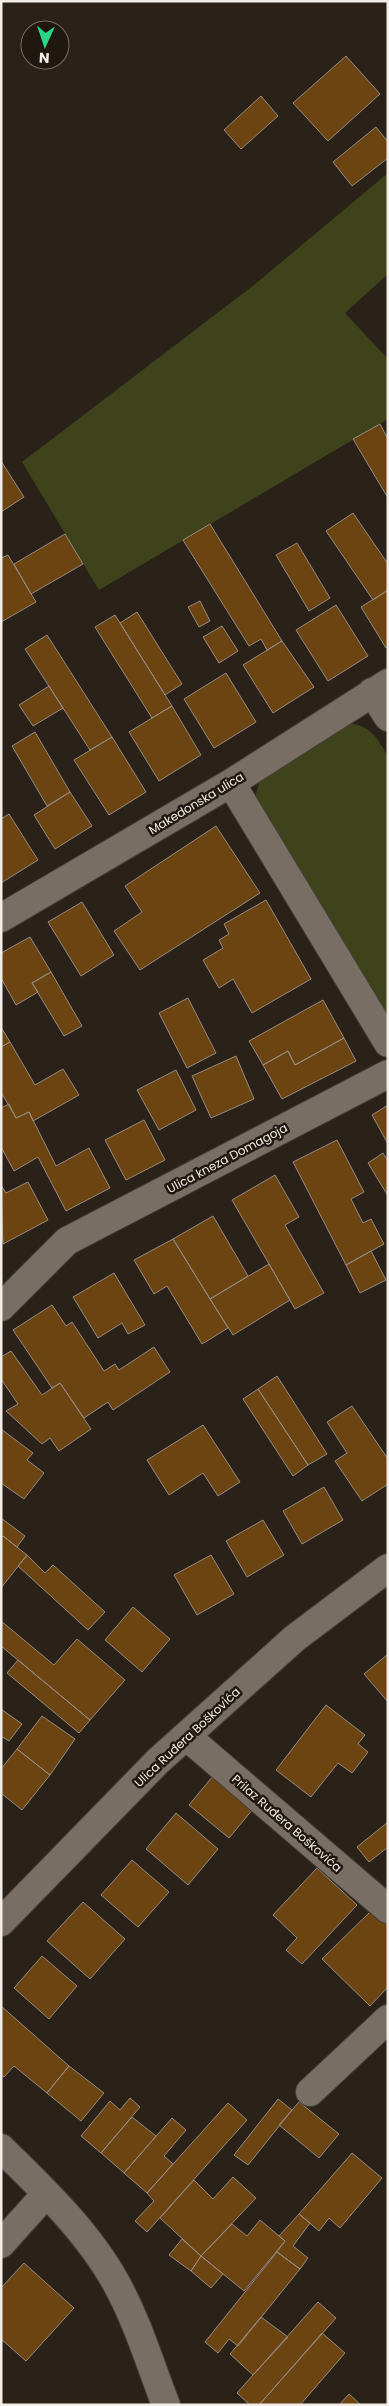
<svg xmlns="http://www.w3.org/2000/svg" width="389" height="2406" viewBox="0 0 389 2406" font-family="Poppins,sans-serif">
<rect width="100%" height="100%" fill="#2a2119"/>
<!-- green -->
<path fill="#3e431c" d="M388,173V274L345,313L388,359V419L99,590L22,462L254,285Z
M351,723C373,728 377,738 388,756V1016L255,798L259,783L268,773Z"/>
<!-- building -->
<path fill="#6b4412" stroke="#968b81" d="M346,56L380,94L328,141L293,103Z
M261,96L278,116L241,149L224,130Z
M376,127L388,142V158L352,186L333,162Z
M380,424L388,439V498L353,439Z
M1,461L24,497L1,512Z
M353,513L388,564V590L373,600L326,531Z
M210,524L282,641L267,650L261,639L249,646L183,540Z
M65,534L83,564L31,594L14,564Z
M297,543L330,598L309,611L276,555Z
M8,555L36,602L1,622V558Z
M388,590V647L386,648L361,607Z
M200,601L210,621L199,627L188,607Z
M336,605L368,656L328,681L296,630Z
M137,612L182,684L165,695L120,623Z
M115,615L172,706L152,718L95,627Z
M222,626L238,651L219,663L203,637Z
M47,635L112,737L90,750L25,649Z
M282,641L314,687L273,713L243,665Z
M226,673L256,722L214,748L184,699Z
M49,686L63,708L33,726L19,705Z
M172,706L201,755L159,781L129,732Z
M35,732L70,792L47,806L12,746Z
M112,737L146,792L109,815L74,760Z
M70,792L92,826L55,849L34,815Z
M9,814L38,860L1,883V819Z
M216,826L260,893L140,970L114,931L142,912L125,886Z
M266,900L311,979L252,1013L233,979L219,988L203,960L223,948L219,940L229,934L224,924Z
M82,902L114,955L81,976L48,922Z
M30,937L51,972L32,983L38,992L16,1005L1,978V953Z
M51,972L82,1026L64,1036L32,983Z
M188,998L216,1053L187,1068L159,1013Z
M323,1000L344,1038L295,1065L288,1051L263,1065L249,1041Z
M1,1027L10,1042L1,1047Z
M344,1038L356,1061L282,1099L263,1065L288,1051L295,1065Z
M10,1042L35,1085L63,1069L79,1095L33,1121L29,1112L16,1118L1,1092V1047Z
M236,1056L254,1099L211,1118L192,1076Z
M176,1070L196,1110L159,1130L137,1090Z
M9,1104L16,1118L29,1112L56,1166L89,1148L110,1188L66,1211L38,1157L14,1171L1,1147V1108Z
M388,1105V1144L372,1115Z
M144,1120L165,1160L126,1180L105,1140Z
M337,1140L364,1192L351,1199L363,1223L371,1219L384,1244L346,1265L293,1162Z
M383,1153L388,1161V1196L368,1163Z
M275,1175L299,1217L285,1225L324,1293L295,1309L232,1200Z
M28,1182L48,1220L3,1244L1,1185L6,1193Z
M213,1216L248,1276L210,1299L173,1239Z
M173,1239L228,1328L202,1344L167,1286L154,1294L134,1260Z
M371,1251L386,1280L360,1293L346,1265Z
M269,1264L290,1300L233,1335L210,1299Z
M114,1273L145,1325L128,1334L122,1323L98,1338L73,1297Z
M52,1305L66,1326L72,1322L104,1371L115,1364L119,1370L154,1347L170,1372L113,1410L108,1402L84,1418L60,1383L52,1388L13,1330Z
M11,1351L42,1395L60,1383L91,1429L59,1451L50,1438L42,1444L6,1411L18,1404L1,1379V1357Z
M277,1376L327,1454L308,1465L258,1389Z
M258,1389L308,1465L293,1476L243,1399Z
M352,1406L388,1459V1484L362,1501L335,1461L347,1453L327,1422Z
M203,1425L240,1482L218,1496L203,1473L169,1495L147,1460Z
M1,1429L33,1453L27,1460L44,1473L24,1499L1,1483Z
M324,1487L343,1520L302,1544L283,1511Z
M1,1518L25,1536L17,1547L3,1536L1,1538Z
M263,1520L284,1555L247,1577L226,1541Z
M3,1536L27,1555L1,1588V1538Z
M27,1555L45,1573L53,1565L105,1612L88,1630L18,1566Z
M211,1555L234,1594L197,1615L174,1575Z
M133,1607L170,1639L142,1672L105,1640Z
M1,1621L54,1665L77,1639L125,1680L90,1720L1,1646Z
M388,1654V1702L364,1674Z
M18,1660L90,1720L79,1733L7,1673Z
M326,1705L365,1735L358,1744L368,1752L352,1773L338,1763L311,1797L276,1770Z
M1,1709L22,1724L9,1741L1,1736Z
M42,1716L75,1739L50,1775L17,1749Z
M17,1749L50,1775L22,1810L1,1793V1769Z
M213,1776L253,1809L229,1838L189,1805Z
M176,1813L218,1849L188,1885L146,1849Z
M388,1822V1847L369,1862L357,1847Z
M132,1860L169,1892L138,1927L101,1895Z
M317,1868L357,1905L302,1964L286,1950L297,1938L273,1915Z
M83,1902L125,1939L90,1979L47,1941Z
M372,1910L388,1926V1987L370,2006L322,1959Z
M42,1956L77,1986L49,2019L14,1988Z
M1,2006L69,2066L47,2093L14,2066L4,2077L1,2075Z
M69,2066L104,2093L81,2121L47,2093Z
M130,2098L140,2107L101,2153L81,2136L110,2101L120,2110Z
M278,2099L292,2110L248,2165L234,2155Z
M299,2102L339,2134L319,2158L279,2125Z
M228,2103L247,2120L147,2232L135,2221L154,2201L147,2193Z
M132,2117L156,2136L124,2173L101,2153Z
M172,2118L186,2130L164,2156L173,2164L147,2193L124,2173Z
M352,2153L382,2178L340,2228L329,2218L319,2231L299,2214Z
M233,2177L256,2198L201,2256L160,2218L194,2180L213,2199Z
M299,2214L310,2223L293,2246L308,2258L300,2269L277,2252L285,2241L279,2236Z
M260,2220L285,2241L244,2291L201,2256L232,2224L247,2236Z
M182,2239L201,2256L191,2271L169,2255Z
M277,2252L300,2269L238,2346L229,2339L218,2353L205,2342Z
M201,2256L223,2274L211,2288L191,2271Z
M24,2263L74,2308L26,2361L1,2339V2288Z
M318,2302L336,2318L259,2405H250L237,2393Z
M261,2317L288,2337L253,2375L230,2354Z
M322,2333L345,2353L300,2405H259Z
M349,2394L361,2405H339Z"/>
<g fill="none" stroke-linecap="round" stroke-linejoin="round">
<defs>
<path id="street" d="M372,692L388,717
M231,783L388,1043
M1,918L231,783L388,683
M1,1307L67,1241L388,1074
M186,1736L388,1909
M310,2092L388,2019
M1,2148C42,2188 87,2231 115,2281C137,2320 150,2364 166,2405
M1,2244L45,2195"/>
<path id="secondary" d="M1,1922L158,1761L295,1638L388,1568"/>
</defs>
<!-- street casing -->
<use href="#street" stroke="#443d36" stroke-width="30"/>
<!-- secondary casing -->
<use href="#secondary" stroke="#443d36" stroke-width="30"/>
<!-- street -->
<use href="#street" stroke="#796e64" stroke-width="28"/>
<!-- secondary -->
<use href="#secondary" stroke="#796e64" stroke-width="28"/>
</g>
<g text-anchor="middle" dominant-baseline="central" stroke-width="5" stroke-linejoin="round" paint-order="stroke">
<!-- street labels -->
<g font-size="12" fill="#f3ede8" stroke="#201810">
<text transform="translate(196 803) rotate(-31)">Makedonska ulica</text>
<text transform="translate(227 1158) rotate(-28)">Ulica kneza Domagoja</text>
<text transform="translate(187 1737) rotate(-43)">Ulica Ruđera Boškovića</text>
<text transform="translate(287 1823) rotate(41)">Prilaz Ruđera Boškovića</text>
</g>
</g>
<!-- border -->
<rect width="389" height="2406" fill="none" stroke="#f3ede8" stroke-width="5"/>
<!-- north arrow -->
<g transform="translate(45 45) rotate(183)"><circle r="24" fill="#201810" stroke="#746d66"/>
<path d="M0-4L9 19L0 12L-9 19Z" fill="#29d885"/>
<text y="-8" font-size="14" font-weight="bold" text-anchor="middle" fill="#f3ede8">N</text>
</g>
</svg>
